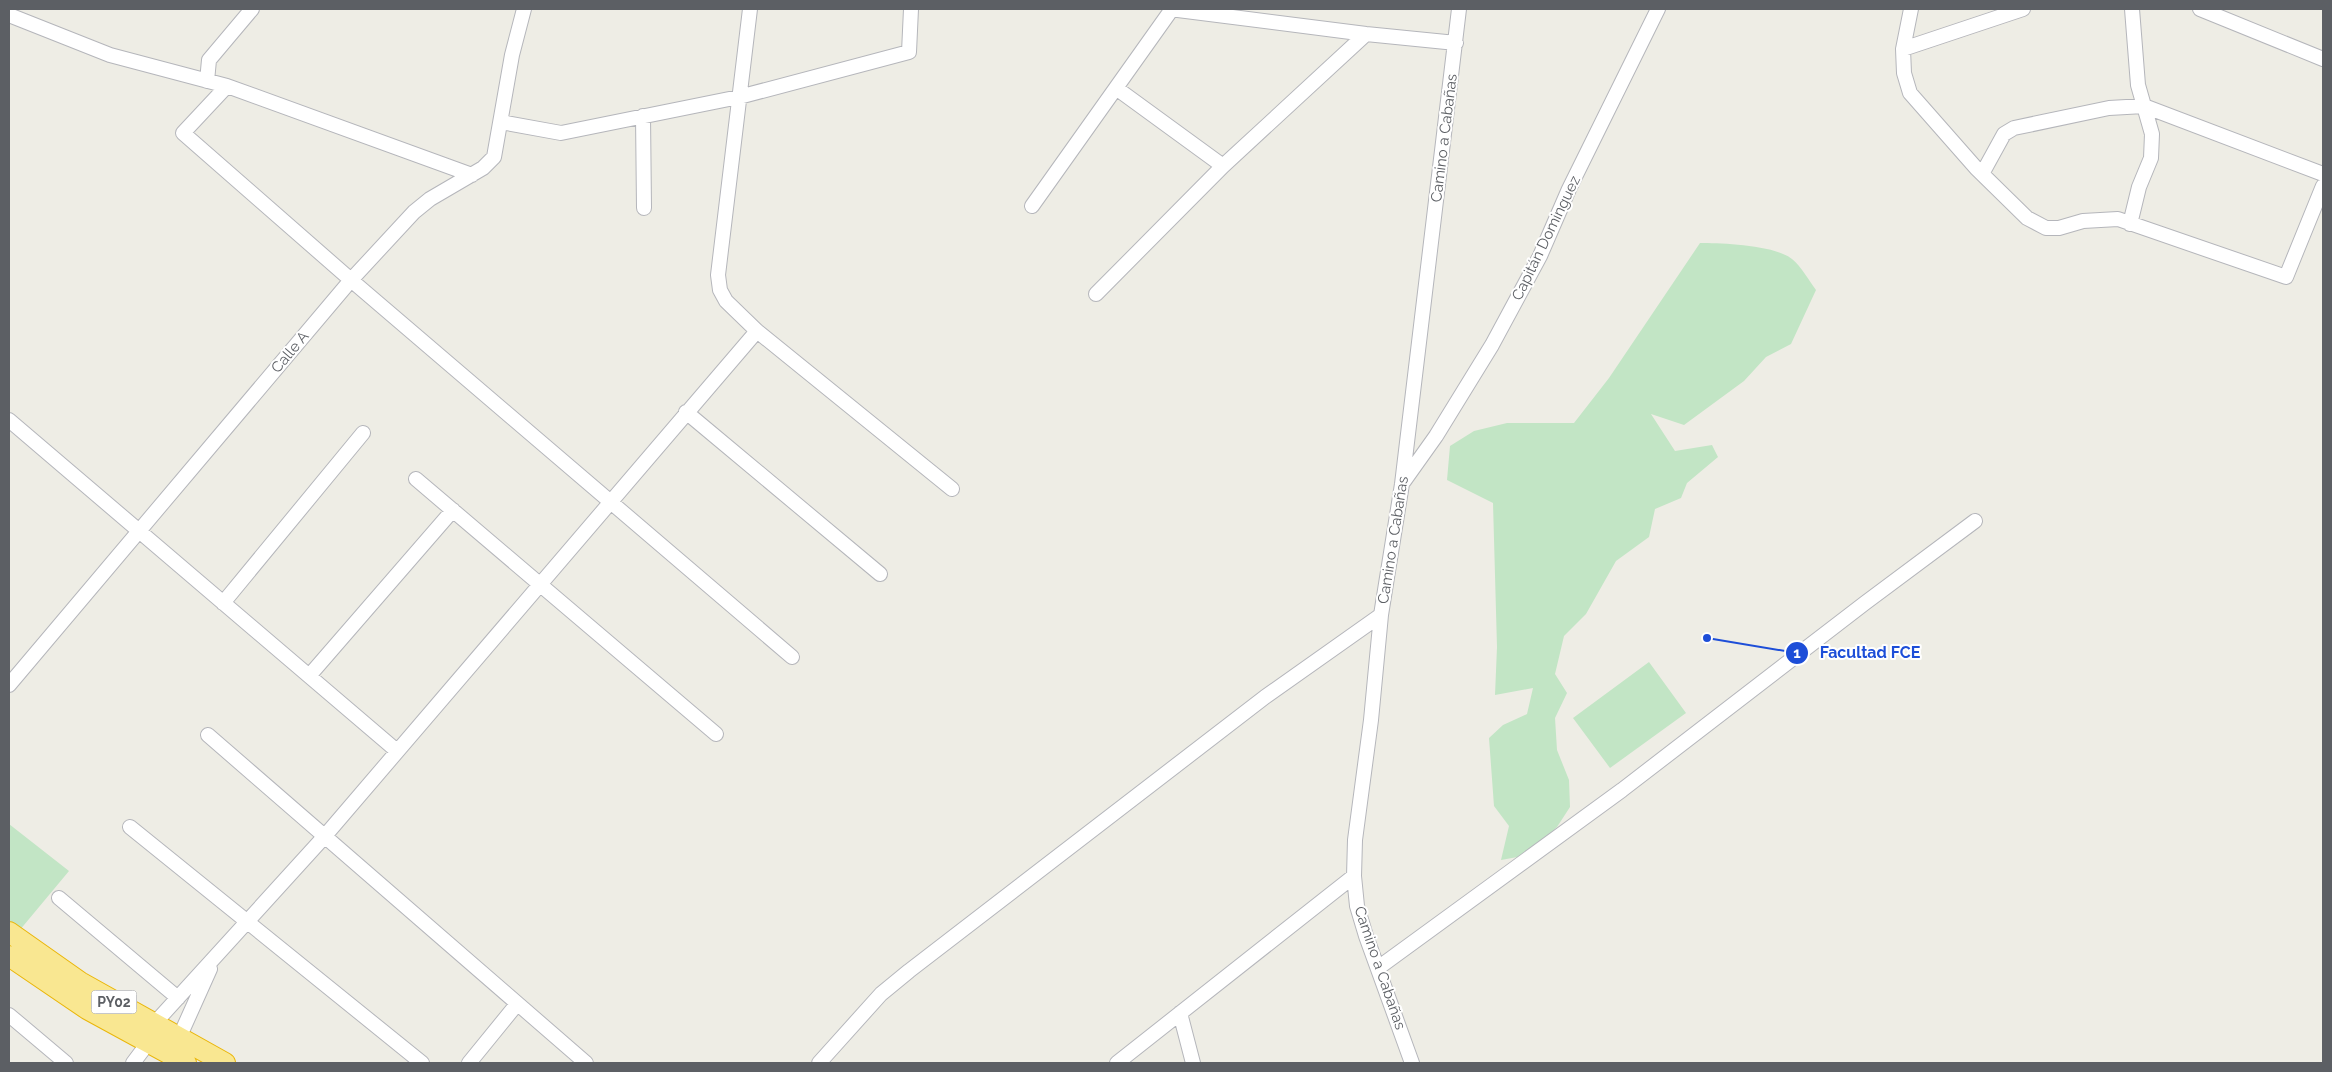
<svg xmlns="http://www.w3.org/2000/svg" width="2332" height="1072" viewBox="0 0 2332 1072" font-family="Raleway,sans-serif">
<rect width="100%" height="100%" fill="#eeede5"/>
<!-- green -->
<path fill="#c2e5c5" d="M1700,243C1721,243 1775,245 1792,259C1801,266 1809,281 1816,290L1791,344L1766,357L1744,381L1684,425L1651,414L1675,451L1712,445L1718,457L1687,483L1681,498L1655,509L1649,537L1616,561L1586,614L1564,636L1555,674L1567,693L1555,718L1557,750L1569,780L1570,807L1557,827L1541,842L1523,856L1501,860L1509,826L1494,806L1489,738L1503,725L1527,714L1533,688L1495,695L1497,647L1493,503L1447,480L1450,446L1474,431L1507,423H1574L1609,378Z
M1649,662L1686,713L1610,768L1573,718Z
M9,824L69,871L9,943Z"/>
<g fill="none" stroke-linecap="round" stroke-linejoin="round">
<defs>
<path id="minor" d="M750,9L718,275L720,290L726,301L757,331L952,489
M1170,9L1366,34L1456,43
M1911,9L1903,49L1904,73L1910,93L1976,168L2027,218L2046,228H2059L2083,221L2118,219L2286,277L2323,186
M2200,9L2323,59
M9,15L110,55L227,86L472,175
M1903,49L2023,9
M207,81L209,60L252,9
M227,86L183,133L351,280L792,657
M1116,88L1223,166
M643,116L644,208
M501,122L561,133L739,97L909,52L911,9
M1982,174L2004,134L2014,128L2109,108L2144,106L2323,174
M1032,206L1172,9
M2130,224L2139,187L2151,158L2152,134L2138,85L2132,9
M1096,294L1223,166L1366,34
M686,412L880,574
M9,420L397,751
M416,479L716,734
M1404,481L1436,436L1492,345L1540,256L1569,189L1658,9
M223,603L363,433
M309,676L453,510
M9,685L351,280L414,212L430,199L483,168L494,157L512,55L524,9
M208,735L586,1063
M130,827L422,1063
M59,898L178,998
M1378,968L1622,790L1865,603L1975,521
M1180,1013L1193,1063
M9,1015L66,1063
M154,1024L324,837L757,331
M179,1038L210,969
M133,1063L148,1043
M469,1063L517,1004
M819,1063L881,994L909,971L1265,697L1381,615
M1117,1063L1354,876
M1412,1063L1366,936L1357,906L1354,876L1355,840L1371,720L1381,615L1402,484L1459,9"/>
<path id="highway" d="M9,932L80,982L225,1063
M9,956L87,1009L186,1063"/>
</defs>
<!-- minor casing -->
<use href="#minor" stroke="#b5b6bb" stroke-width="16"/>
<!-- highway casing -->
<use href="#highway" stroke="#eab609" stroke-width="22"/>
<!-- minor -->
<use href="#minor" stroke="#fff" stroke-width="14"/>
<!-- highway -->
<use href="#highway" stroke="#f9e791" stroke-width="20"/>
</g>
<g text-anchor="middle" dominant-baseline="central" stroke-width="4" stroke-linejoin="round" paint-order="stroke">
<!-- shield labels -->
<rect fill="#fff" stroke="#8d8f92" stroke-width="1" x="91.5" y="990.5" width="45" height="23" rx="4"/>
<g font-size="14" font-weight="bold" fill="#5c5f64">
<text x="114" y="1002">PY02</text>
</g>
<!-- street labels -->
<g font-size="15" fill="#5c5f64" stroke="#fff">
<text transform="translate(1444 138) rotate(-83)">Camino a Cabañas</text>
<text transform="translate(1546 238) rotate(-64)">Capitán Dominguez</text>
<text transform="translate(290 352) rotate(-50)">Calle A</text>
<text transform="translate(1393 540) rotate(-81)">Camino a Cabañas</text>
<text transform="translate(1380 968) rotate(71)">Camino a Cabañas</text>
</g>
</g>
<!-- callouts -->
<path fill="none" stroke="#1d4ed8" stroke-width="2" d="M1707 638L1797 653"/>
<g fill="#1d4ed8" stroke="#fff" stroke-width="2">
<circle cx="1707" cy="638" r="5"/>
<circle cx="1797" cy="653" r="12"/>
</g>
<g font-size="15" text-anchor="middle" font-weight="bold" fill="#fff">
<text x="1797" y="658">1</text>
</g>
<g font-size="16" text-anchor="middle" font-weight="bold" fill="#1d4ed8" stroke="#fff" stroke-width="4" stroke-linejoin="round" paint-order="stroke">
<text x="1870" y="658">Facultad FCE</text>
</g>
<!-- border -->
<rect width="2332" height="1072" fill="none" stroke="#5c5f64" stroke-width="20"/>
</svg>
